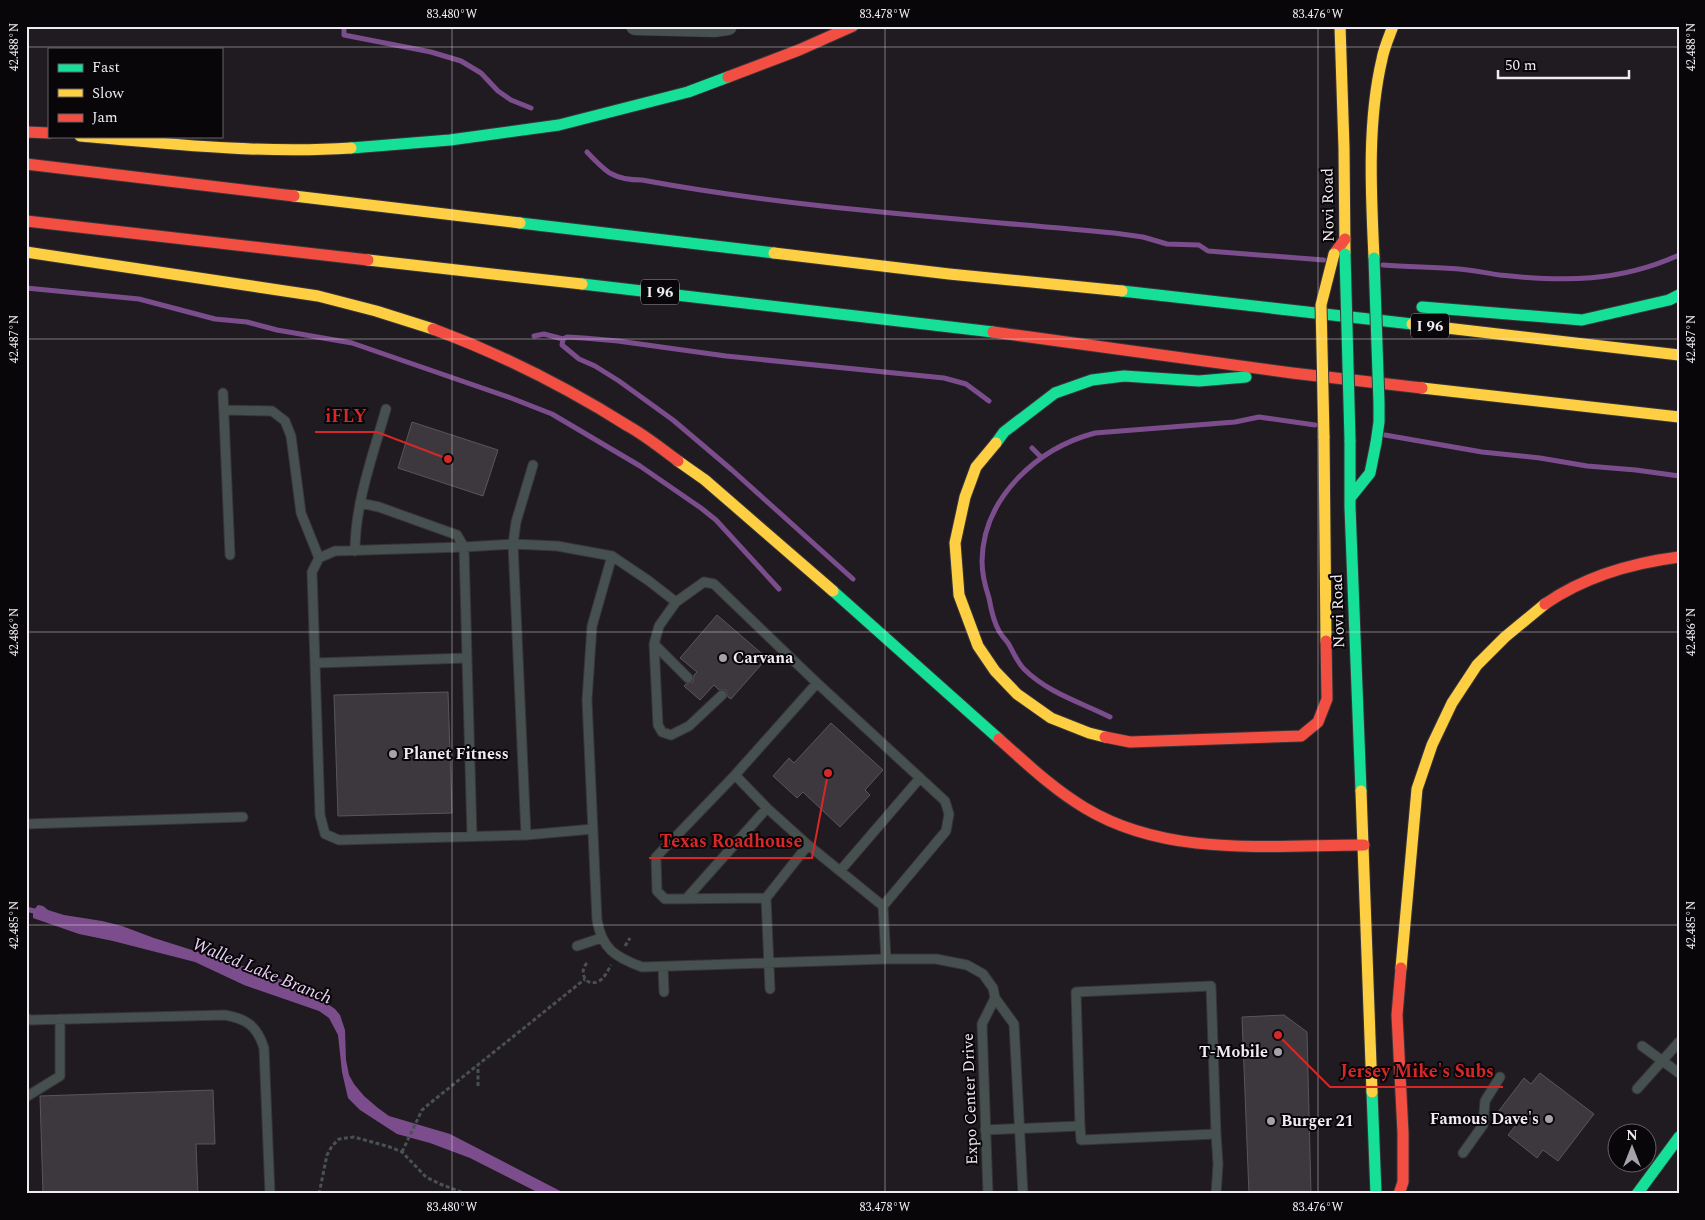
<svg xmlns="http://www.w3.org/2000/svg" width="1705" height="1220" viewBox="0 0 1705 1220" font-family="Spectral,serif">
<rect width="100%" height="100%" fill="#1f1b21"/>
<!-- water -->
<path fill="#7c4d8d" d="M38,905L43,906L48,910L64,915L102,921L122,926L154,938L258,971L280,979L313,994L335,1009L340,1015L345,1030L346,1060L349,1075L354,1084L364,1096L378,1108L389,1116L450,1134L566,1194H541L470,1158L430,1143L397,1134L360,1110L348,1098L342,1072L338,1035L329,1018L319,1011L244,985L195,962L113,941L79,934L33,918V911Z"/>
<g fill="none" stroke-linecap="round" stroke-linejoin="round">
<!-- stream -->
<path stroke="#7c4d8d" stroke-width="5" d="M344,29V35L431,52L461,61L481,73L498,91L511,100L531,108
M587,152C606,172 613,180 642,180C798,209 957,218 1114,233L1143,237L1167,244L1199,245L1208,251L1324,260
M1383,265C1408,267 1433,267 1459,269C1472,270 1486,273 1500,275C1564,282 1620,282 1679,255
M26,288L139,299L215,319L247,322L277,330L352,343L511,398L552,414L640,466L701,508L716,520L779,589
M534,336L544,334L563,339L567,337L584,338L618,341L726,356L944,378L966,384L989,401
M563,339L562,345L579,359L595,366L619,381L673,420L732,470L853,579
M1385,435L1482,452L1540,458L1587,466L1636,470L1679,476
M1032,448L1041,457
M1110,717C1080,702 1048,693 1024,669C1017,662 1013,651 1008,643C1005,639 1001,635 999,631C993,621 991,609 989,598C985,586 982,574 982,561C983,497 1038,448 1095,433L1235,422L1259,417L1315,425
M26,909L38,912"/>
</g>
<!-- building -->
<path fill="#3c383e" stroke="#59565b" d="M412,422L498,450L483,496L398,468Z
M717,615L767,658L731,699L728,697L726,690H719L714,685L700,700L684,686L686,684L693,682L694,675L697,672L680,658Z
M448,692L452,813L338,816L334,695Z
M831,723L883,770L865,790L870,795L840,827L803,792L797,798L773,776L789,758L794,763Z
M1284,1015L1307,1032L1311,1194H1249L1242,1017Z
M1540,1073L1594,1114L1558,1161L1543,1150L1537,1158L1508,1135L1516,1125L1498,1112L1524,1078L1531,1084Z
M213,1090L215,1144H196L198,1194H43L40,1096Z"/>
<g fill="none" stroke-linecap="round" stroke-linejoin="round">
<defs>
<path id="lane" d="M223,393L230,555
M224,410L272,411L285,421L291,436L301,513L319,558
M360,503L379,507L457,535L464,547L467,658
M355,551C355,503 373,455 386,409
M612,556L592,626L587,700L597,920C602,949 615,957 642,967L886,959H936L967,965L983,974L993,988L995,998L1014,1024L1023,1194
M676,602L659,626L654,644L658,725L662,732L671,735L689,726L722,695
M654,644L688,678
M316,663L467,658L472,836
M735,775L767,808L808,845L766,898L770,989
M26,824L243,817
M593,829L526,835L339,840L325,834L320,815L312,572L319,558L335,551L464,547L513,544L557,546L612,556L649,581L676,602L704,582L714,584L817,683L945,801L949,814L946,831L883,906L886,959
M526,835L513,544L516,522L533,465
M808,845L883,906
M840,871L920,778
M766,898L665,899L657,891L656,857L735,775L817,683
M686,899L767,808
M577,946L601,938
M663,967L664,992
M26,1018L30,1020L225,1015C247,1019 257,1026 264,1048L270,1194
M1642,1046L1679,1073
M1637,1089L1679,1042
M26,1097L60,1076V1019
M985,1130L1080,1126L1081,1140L1216,1134L1211,986L1076,992L1080,1126
M1463,1153L1483,1125L1485,1101L1500,1077
M988,1194L982,1024L995,998
M1216,1194L1218,1164L1216,1134"/>
<path id="street" d="M635,26L714,28L728,26"/>
<path id="fast" d="M351,148L450,140L559,125L688,92L728,77
M520,223L774,253
M582,284L993,332
M1122,291L1412,324
M1422,307L1582,320L1669,300L1679,295
M1350,440V507L1361,791
M996,443L1004,432L1055,393L1092,380L1124,376L1199,381L1246,377
M1350,498L1370,473L1376,443
M833,591L999,739
M1372,1092L1376,1194
M1637,1194L1679,1137"/>
<path id="slow" d="M1340,26L1344,148L1345,254
M80,136C170,144 261,154 351,148
M294,196L520,223
M26,252L318,296L376,311L433,329
M774,253L949,274L1122,291
M1374,258C1371,193 1367,123 1382,59C1384,48 1389,37 1393,26
M368,260L582,284
M1412,324L1679,355
M1422,388L1679,417
M1324,436L1326,641
M996,443L976,467L965,497L955,543L959,595L978,646L995,671L1017,694L1051,718L1089,733L1105,737
M678,461L705,480L833,591
M1361,791L1372,1092
M1401,968L1417,789L1432,745L1452,703L1477,665L1505,637L1545,604"/>
<path id="jam" d="M728,77L799,50L853,26
M26,132L49,133
M26,164L294,196
M26,221L368,260
M1334,254L1345,239
M433,329C501,354 566,387 628,426C646,436 662,449 678,461
M993,332L1292,373L1422,388
M1545,604C1584,577 1632,563 1679,557
M1105,737L1130,742L1301,736L1318,722L1327,699L1326,641
M999,739C1026,763 1053,789 1085,808C1168,858 1271,845 1364,845
M1399,1194L1403,1182V1133L1397,1015L1401,968"/>
</defs>
<!-- lane casing -->
<use href="#lane" stroke="#383539" stroke-width="11"/>
<!-- street casing -->
<use href="#street" stroke="#383539" stroke-width="19"/>
<!-- fast casing -->
<use href="#fast" stroke="#383539" stroke-width="13"/>
<!-- slow casing -->
<use href="#slow" stroke="#383539" stroke-width="13"/>
<!-- jam casing -->
<use href="#jam" stroke="#383539" stroke-width="13"/>
<!-- path -->
<path stroke="#4a5151" stroke-width="3" stroke-dasharray="4 2.5" stroke-linecap="butt" d="M625,946L630,938
M587,963C578,972 586,988 599,981C604,979 608,970 611,965
M478,1086V1064
M402,1152L422,1110L429,1104L585,979
M319,1194L327,1155L332,1146L339,1139L354,1137L390,1147L402,1152L426,1177L440,1184L467,1194"/>
<!-- lane -->
<use href="#lane" stroke="#46514f" stroke-width="9"/>
<!-- street -->
<use href="#street" stroke="#46514f" stroke-width="18"/>
<!-- fast -->
<use href="#fast" stroke="#16e098" stroke-width="11"/>
<!-- slow -->
<use href="#slow" stroke="#ffcf43" stroke-width="11"/>
<!-- jam -->
<use href="#jam" stroke="#f24e42" stroke-width="11"/>
<defs>
<path id="fast-bridge" d="M1345,254L1350,440
M1374,258L1379,403V422L1376,443"/>
<path id="slow-bridge" d="M1324,436L1321,305L1334,254"/>
</defs>
<!-- fast-bridge casing -->
<use href="#fast-bridge" stroke="#383539" stroke-width="13" stroke-linecap="butt"/>
<!-- slow-bridge casing -->
<use href="#slow-bridge" stroke="#383539" stroke-width="13" stroke-linecap="butt"/>
<!-- fast-bridge -->
<use href="#fast-bridge" stroke="#16e098" stroke-width="11"/>
<!-- slow-bridge -->
<use href="#slow-bridge" stroke="#ffcf43" stroke-width="11"/>
</g>
<!-- ticks -->
<path fill="none" stroke="#f0ebf2" stroke-width="1" stroke-opacity="0.45" d="M452,26V1194M885,26V1194M1318,26V1194M26,47H1679M26,339H1679M26,632H1679M26,925H1679"/>
<!-- markers -->
<g fill="#a7a2a9" stroke="#080609" stroke-width="2">
<circle cx="723" cy="658" r="5"/>
<circle cx="393" cy="754" r="5"/>
<circle cx="1278" cy="1052" r="5"/>
<circle cx="1549" cy="1119" r="5"/>
<circle cx="1271" cy="1121" r="5"/>
</g>
<g text-anchor="middle" dominant-baseline="central" stroke-width="4" stroke-linejoin="round" paint-order="stroke">
<!-- shield labels -->
<g fill="#080609" stroke="#aaa6ac" stroke-width="1">
<rect x="641" y="279.5" width="38" height="25" rx="4"/>
<rect x="1411" y="313.5" width="38" height="25" rx="4"/>
</g>
<g font-size="15" font-weight="bold" fill="#f0ebf2">
<text x="660" y="292">I 96</text>
<text x="1430" y="326">I 96</text>
</g>
<!-- street labels -->
<g font-size="16" fill="#f0ebf2" stroke="#080609">
<text transform="translate(1328 205) rotate(-91)">Novi Road</text>
<text transform="translate(1338 611) rotate(-92)">Novi Road</text>
<text transform="translate(970 1099) rotate(-92)">Expo Center Drive</text>
</g>
<!-- poi labels -->
<g font-size="16" font-weight="bold" fill="#f0ebf2" stroke="#080609" text-anchor="start">
<text x="733" y="658">Carvana</text>
<text x="403" y="754">Planet Fitness</text>
<text x="1268" y="1052" text-anchor="end">T-Mobile</text>
<text x="1539" y="1119" text-anchor="end">Famous Dave's</text>
<text x="1281" y="1121">Burger 21</text>
</g>
<!-- water labels -->
<g font-size="18" font-style="italic" fill="#ebd0f7" stroke="#080609">
<text transform="translate(262 971) rotate(22)">Walled Lake Branch</text>
</g>
</g>
<!-- callouts -->
<path fill="none" stroke="#d62828" stroke-width="2" d="M448 459L377 432H315M828 773L812 858H649M1278 1035L1330 1087H1503"/>
<g fill="#d62828" stroke="#080609" stroke-width="2">
<circle cx="448" cy="459" r="5"/>
<circle cx="828" cy="773" r="5"/>
<circle cx="1278" cy="1035" r="5"/>
</g>
<g font-size="18" text-anchor="middle" font-weight="bold" fill="#d62828" stroke="#080609" stroke-width="4" stroke-linejoin="round" paint-order="stroke">
<text x="346" y="422">iFLY</text>
<text x="731" y="847">Texas Roadhouse</text>
<text x="1417" y="1077">Jersey Mike's Subs</text>
</g>
<!-- border -->
<rect width="1705" height="1220" fill="none" stroke="#080609" stroke-width="55"/>
<!-- legend -->
<rect x="48" y="48" width="175" height="90" fill="#080609" stroke="#656266"/>
<rect x="58" y="64" width="25" height="8" fill="#16e098" stroke="#656266"/>
<text x="92" y="72" font-size="15" fill="#f0ebf2">Fast</text>
<rect x="58" y="89" width="25" height="8" fill="#ffcf43" stroke="#656266"/>
<text x="92" y="98" font-size="15" fill="#f0ebf2">Slow</text>
<rect x="58" y="114" width="25" height="8" fill="#f24e42" stroke="#656266"/>
<text x="92" y="122" font-size="15" fill="#f0ebf2">Jam</text>
<!-- north arrow -->
<g transform="translate(1632 1148)"><circle r="24" fill="#080609" stroke="#656266"/>
<path d="M0-4L9 19L0 12L-9 19Z" fill="#a7a2a9"/>
<text y="-8" font-size="14" font-weight="bold" text-anchor="middle" fill="#f0ebf2">N</text>
</g>
<!-- scale -->
<path d="M1498 70v8h131v-8" fill="none" stroke="#f0ebf2" stroke-width="2.5"/>
<text x="1505" y="70" font-size="15" fill="#f0ebf2" stroke="#080609" stroke-width="4" paint-order="stroke">50 m</text>
<rect x="28" y="28" width="1650" height="1164" fill="none" stroke="#f0ebf2" stroke-width="2"/>
<g font-size="12" text-anchor="middle" fill="#f0ebf2">
<text x="452" y="18">83.480°W</text>
<text x="885" y="18">83.478°W</text>
<text x="1318" y="18">83.476°W</text>
<text transform="translate(14 47) rotate(-90)" y="4">42.488°N</text>
<text transform="translate(1691 47) rotate(-90)" y="4">42.488°N</text>
<text transform="translate(14 339) rotate(-90)" y="4">42.487°N</text>
<text transform="translate(1691 339) rotate(-90)" y="4">42.487°N</text>
<text transform="translate(14 632) rotate(-90)" y="4">42.486°N</text>
<text transform="translate(1691 632) rotate(-90)" y="4">42.486°N</text>
<text transform="translate(14 925) rotate(-90)" y="4">42.485°N</text>
<text transform="translate(1691 925) rotate(-90)" y="4">42.485°N</text>
<text x="452" y="1211">83.480°W</text>
<text x="885" y="1211">83.478°W</text>
<text x="1318" y="1211">83.476°W</text>
</g>
</svg>
